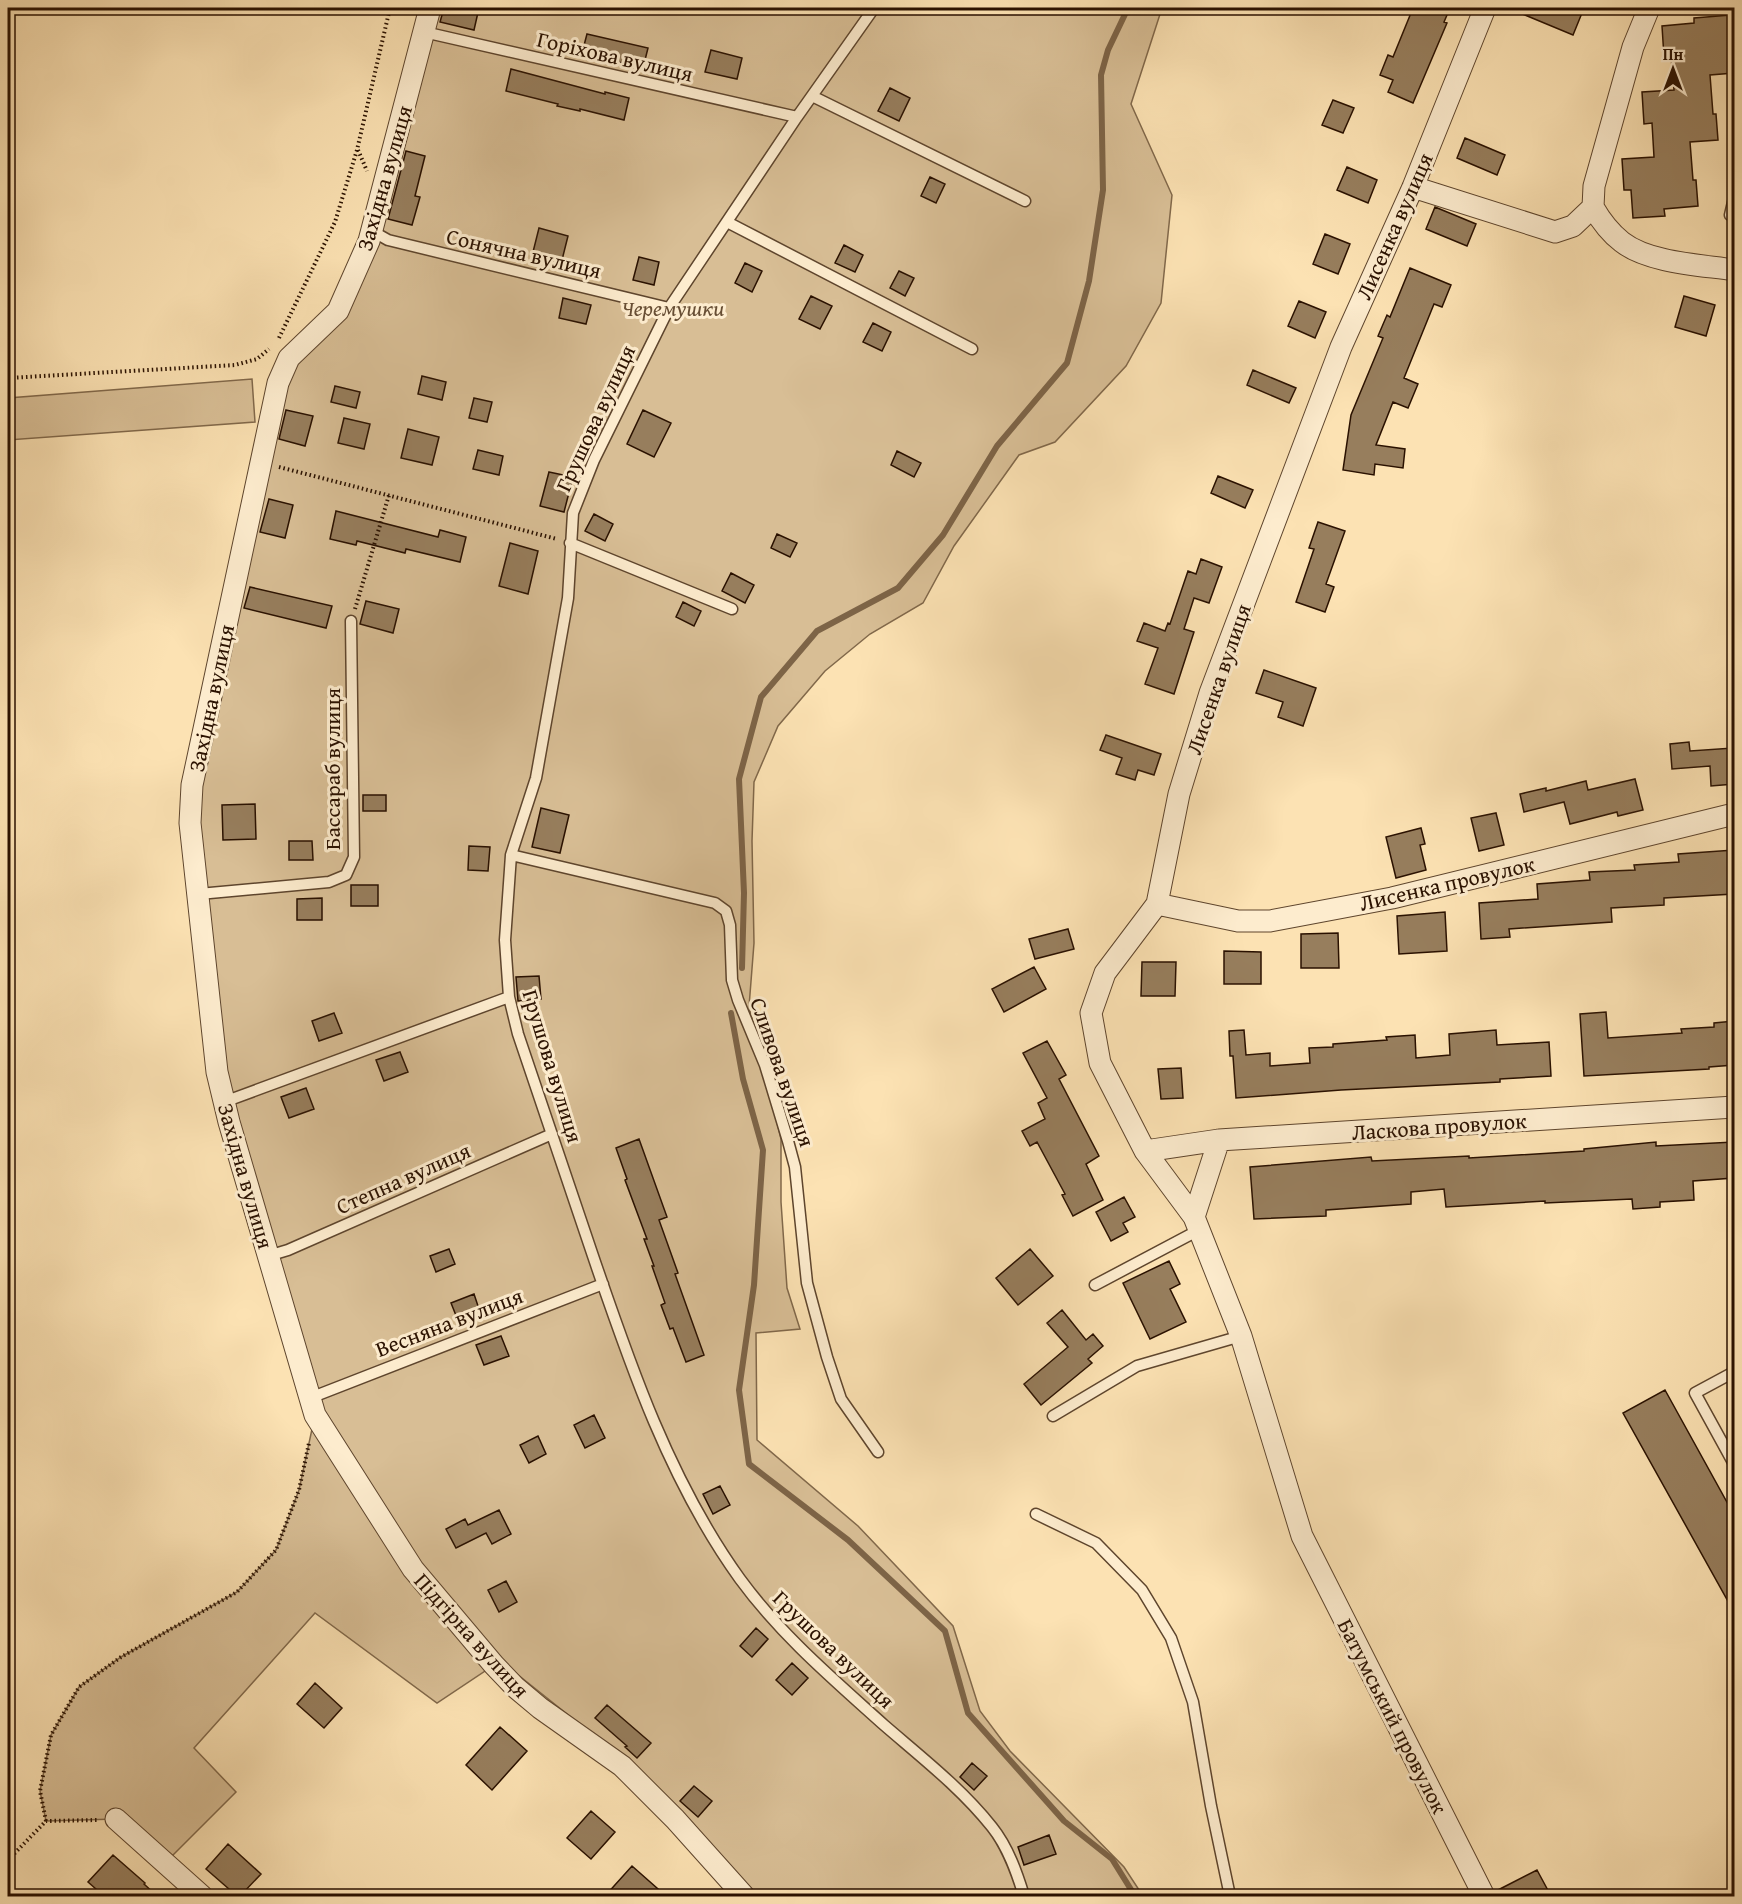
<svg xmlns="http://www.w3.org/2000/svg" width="1742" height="1904" viewBox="0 0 1742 1904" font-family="'Gentium Book Plus',serif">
<rect width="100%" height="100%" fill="#fce2b3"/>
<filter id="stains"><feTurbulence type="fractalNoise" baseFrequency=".00333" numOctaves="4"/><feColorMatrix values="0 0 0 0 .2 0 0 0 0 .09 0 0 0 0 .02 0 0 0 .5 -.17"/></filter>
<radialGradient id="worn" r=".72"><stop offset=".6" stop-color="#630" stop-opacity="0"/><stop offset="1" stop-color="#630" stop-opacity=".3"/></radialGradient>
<!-- green -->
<path fill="#d8be95" stroke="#81684a" stroke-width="1.5" d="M439,8H1162L1131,104L1172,195L1161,303L1126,366L1055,442L1019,455L954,546L923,603L870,634L825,671L778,726L754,782L752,841L754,943L749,1007L781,1139V1202L787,1288L800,1329L756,1333L757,1440L858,1526L953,1626L980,1711L1010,1751L1124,1867L1143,1896H753L626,1761L503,1663L419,1562L323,1409L225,1073L198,826L199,789L285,386L296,362L344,317Z
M252,379L255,422L8,440V398Z
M315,1415L494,1665L437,1703L315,1613L194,1748L236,1792L165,1863L116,1819L46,1821L40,1791L51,1735L79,1687L121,1657L237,1592L276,1550L299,1490Z"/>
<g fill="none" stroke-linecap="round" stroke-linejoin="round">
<!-- stream -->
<path stroke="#7d6447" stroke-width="6" d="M742,968L744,893L739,779L761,697L817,631L898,588L943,535L997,446L1067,363L1089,281L1103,190L1101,75L1108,50L1128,8
M731,1013L743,1079L763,1150L754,1285L739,1390L749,1464L848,1540L945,1631L968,1713L1064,1821L1112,1859L1135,1896"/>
</g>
<!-- building -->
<path fill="#977e5d" stroke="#2a1100" stroke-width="1.5" d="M444,8H479L474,30L440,22Z
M1413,8H1450L1444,22L1447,23L1413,103L1388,92L1393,80L1380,75L1388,55L1393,57Z
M1508,8H1569L1582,13L1573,35Z
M1731,15L1733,47H1734V73L1710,75L1713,114H1716L1718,140L1690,142L1693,180H1696L1698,206L1664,209L1665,216L1633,218L1631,190H1624L1622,159L1654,157L1652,123L1644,124L1642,92L1674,90L1671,56L1664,57L1662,26L1694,23V18Z
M587,34L648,48L643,68L582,53Z
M711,50L742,58L737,79L705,72Z
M511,69L605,94V92L629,98L624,120L580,109V111L557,106L558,104L506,91Z
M890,88L910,98L899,121L878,111Z
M1333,100L1354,108L1343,133L1322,125Z
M1465,138L1505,155L1497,175L1457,158Z
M406,151L425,156L415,196L420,197L412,225L388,219Z
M1347,167L1377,180L1368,203L1337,190Z
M930,177L945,184L936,203L921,196Z
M1435,207L1476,224L1467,246L1426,229Z
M539,228L568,236L561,264L532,256Z
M1325,234L1350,244L1338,274L1313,264Z
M844,245L863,255L855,272L835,263Z
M639,257L659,262L654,285L633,280Z
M745,263L762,271L752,292L735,283Z
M1410,268L1451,285L1442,307L1434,304L1404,378L1418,384L1408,408L1393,402L1376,445L1405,449L1403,468L1375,464L1374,475L1343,470L1351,415L1383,338L1378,336L1387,315L1390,317Z
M899,271L914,278L905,296L890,288Z
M811,296L832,306L820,329L799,319Z
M1684,296L1715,305L1706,336L1675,327Z
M563,298L591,305L586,324L559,318Z
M1299,301L1326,312L1315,338L1288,326Z
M873,323L891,332L882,351L863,342Z
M1253,370L1296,388L1289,403L1247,385Z
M422,376L446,382L442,400L418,394Z
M335,386L360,392L356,408L331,402Z
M474,398L492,402L487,422L469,418Z
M286,410L313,416L305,446L279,439Z
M643,410L671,423L654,457L627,444Z
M344,418L370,424L364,449L338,443Z
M408,429L439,437L432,465L401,458Z
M478,450L503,456L499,475L473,469Z
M897,451L921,463L914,477L891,465Z
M549,472L573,477L564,512L540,506Z
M1218,476L1253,490L1245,508L1211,493Z
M269,499L293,505L285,538L260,532Z
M336,511L438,537L440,530L466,537L460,562L406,549L405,553L357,541L356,545L330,539Z
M594,514L613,524L605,541L585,531Z
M1318,522L1345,531L1326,584L1334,587L1325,612L1296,602L1314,549L1309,548Z
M777,534L797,543L790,557L771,548Z
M510,543L538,551L528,594L499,586Z
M1201,559L1222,567L1209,603L1194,598L1184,629L1194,632L1174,694L1145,684L1158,648L1137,641L1144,623L1165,631L1168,623L1170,624L1188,571L1196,574Z
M731,573L754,585L745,603L722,591Z
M250,587L332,606L326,628L244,608Z
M366,601L399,609L393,633L360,624Z
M683,602L701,611L694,626L676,617Z
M1264,670L1316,688L1303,726L1278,717L1283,702L1256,693Z
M1106,735L1161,754L1154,775L1138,770L1135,780L1116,774L1122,758L1100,750Z
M1689,742L1690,751L1733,748L1734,784L1711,786L1710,766L1672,769L1670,744Z
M1635,779L1643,810L1618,816L1617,812L1570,824L1564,802L1524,812L1520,794L1546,788V791L1586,781L1588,790Z
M363,795H386V811H363Z
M255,804L256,839L223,840L222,805Z
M541,808L569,815L560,853L532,847Z
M1496,813L1504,845L1479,851L1471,818Z
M1421,828L1425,844L1420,845L1426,870L1396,878L1386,837Z
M289,841H312L313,860H289Z
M469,846L490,847L488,871L468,870Z
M1734,850V894L1664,898V905L1611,908L1612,922L1509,929L1510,937L1481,939L1479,903L1538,899L1537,884L1590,880L1589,872L1635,870L1634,865L1679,862L1678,854Z
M351,885H378V906H351Z
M322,898V920H297V899Z
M1445,912L1447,951L1399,954L1397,916Z
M1068,929L1074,949L1035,959L1029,939Z
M1338,933L1339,968H1301V934Z
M1224,951L1261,952V984H1224Z
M1142,962H1176L1175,996H1141Z
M1034,967L1046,989L1004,1012L992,989Z
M539,976L541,999L518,1001L516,977Z
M1606,1012L1608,1038L1682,1033L1681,1029L1714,1027V1023L1734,1021V1065L1709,1067V1069L1584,1076L1580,1014Z
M334,1013L342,1033L319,1041L312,1021Z
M1244,1030L1246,1055L1270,1053V1066L1310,1063L1309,1048L1333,1047V1044L1387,1040L1386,1037L1415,1035L1416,1058L1450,1055L1449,1034L1496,1030L1497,1045L1549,1042L1551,1076L1500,1079V1082L1341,1090L1236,1098L1233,1056H1230L1229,1031Z
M1047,1041L1066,1075L1059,1079L1099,1156L1086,1164L1103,1200L1073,1216L1062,1195L1065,1194L1037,1142L1030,1146L1022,1131L1045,1119L1038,1103L1047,1098L1023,1053Z
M400,1052L408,1072L384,1081L376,1060Z
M1181,1068L1183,1098L1161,1099L1158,1069Z
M306,1088L314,1109L289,1118L281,1097Z
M639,1139L667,1217L659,1220L678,1273L675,1274L704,1355L686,1362L673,1328L670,1329L661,1305L665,1303L652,1266H654L644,1239H647L625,1180L627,1179L616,1148Z
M1656,1142V1146L1734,1142V1178L1693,1181L1694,1200L1660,1202V1207L1633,1209L1632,1199L1545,1203V1201L1446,1207L1444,1189L1411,1192V1204L1326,1210V1216L1254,1219L1250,1167L1371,1157L1372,1161L1469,1156V1158L1584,1151V1149Z
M1124,1197L1135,1217L1123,1223L1128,1232L1111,1241L1096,1212Z
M449,1249L455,1264L436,1272L430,1256Z
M1030,1249L1053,1276L1018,1305L996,1278Z
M1169,1261L1180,1284L1170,1289L1186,1322L1150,1339L1123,1283Z
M474,1294L481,1315L459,1323L451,1303Z
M1062,1310L1086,1340L1093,1334L1103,1346L1088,1359L1092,1363L1041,1405L1024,1384L1068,1347L1047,1323Z
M501,1336L509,1356L484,1365L476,1345Z
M1665,1390L1734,1515V1612L1623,1413Z
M594,1415L605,1438L585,1448L574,1425Z
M538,1436L546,1454L529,1463L520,1445Z
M720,1486L730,1505L713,1514L703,1494Z
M499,1510L511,1534L492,1544L486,1533L456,1548L446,1529L465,1519L468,1525Z
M506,1581L517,1602L499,1612L488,1590Z
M756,1628L768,1639L752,1657L740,1646Z
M792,1663L808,1678L792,1695L776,1680Z
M315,1683L342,1708L324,1728L297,1704Z
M607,1705L651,1743L637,1758L625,1747L627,1746L595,1718Z
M500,1727L527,1751L492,1790L466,1765Z
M972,1763L987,1776L974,1790L960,1777Z
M694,1786L712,1801L698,1817L680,1801Z
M591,1811L615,1832L591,1859L567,1838Z
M1049,1835L1056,1854L1024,1865L1018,1847Z
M228,1844L261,1874L240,1896H237L206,1869Z
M113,1855L145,1883L144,1884L157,1896H104L88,1882Z
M632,1866L666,1896H605Z
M1537,1870L1551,1896H1497L1496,1891Z"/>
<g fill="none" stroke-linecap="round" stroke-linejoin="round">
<defs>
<path id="service" d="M874,8L797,117L669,308L594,460L573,513L568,598L536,778L511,855L505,940L509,997L518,1034C543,1107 568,1180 592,1253C630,1365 670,1482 740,1579C781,1635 833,1679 884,1725C921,1757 961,1788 992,1827C1008,1847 1017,1873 1024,1896
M424,32L797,117
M812,96L1025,201
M1730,215L1734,198
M727,222L972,349
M372,231L388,240L669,308
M570,543L732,609
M511,855L715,903L726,911L730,925L732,980L738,1000L765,1065L788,1141L795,1167L807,1283L827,1357L841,1399L878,1452
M199,894L329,882L346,875L354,857L351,621
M224,1102L509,997
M268,1256L288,1250L552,1134
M1095,1285L1199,1230
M1734,1372L1695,1393L1734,1464
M310,1398L603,1284
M1053,1416L1137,1366L1241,1336
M1036,1514L1096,1543L1142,1590L1171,1638L1193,1702L1211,1806L1230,1896"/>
<path id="minor" d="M430,8L369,241L338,311L289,358L278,383L192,785L190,823L217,1072L229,1122L315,1415L413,1569L494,1665L515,1687L540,1708L622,1766L675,1819L744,1896
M1413,187L1555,232L1573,226L1593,207
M1593,207L1594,186L1633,47L1649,8
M1593,207C1601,221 1609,232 1622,242C1649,263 1702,265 1734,270
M1157,904L1238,921H1270L1392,898L1734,814
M1145,1151L1219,1140L1734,1107
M1194,1217L1219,1140
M116,1819L202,1896
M1484,1896L1302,1536L1241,1336L1194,1217L1145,1151L1100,1063L1091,1013L1105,973L1157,904L1179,794L1210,693L1341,347L1413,187L1485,8"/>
</defs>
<!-- service casing -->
<use href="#service" stroke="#5e452d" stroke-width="13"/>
<!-- minor casing -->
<use href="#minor" stroke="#5e452d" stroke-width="23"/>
<!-- path -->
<path stroke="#2a1100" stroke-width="4" stroke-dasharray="1.5 3" stroke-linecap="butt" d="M358,150L367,171
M279,338L335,222L357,150L390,8
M8,378L235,365L257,359L269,349
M279,467L557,539
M355,609L389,495
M46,1821L40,1791L51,1735L79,1687L121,1657L237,1592L276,1550L299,1490L309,1443
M8,1860L46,1821L98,1820"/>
<!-- service -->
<use href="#service" stroke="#fdecce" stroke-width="10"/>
<!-- minor -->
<use href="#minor" stroke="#fdecce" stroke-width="21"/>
</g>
<g text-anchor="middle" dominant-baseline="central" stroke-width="6" stroke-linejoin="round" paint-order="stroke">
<!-- street labels -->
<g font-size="22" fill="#2a1100" stroke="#fdecce">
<text transform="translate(615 56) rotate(13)">Горіхова вулиця</text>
<text transform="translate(384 178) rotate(-74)">Західна вулиця</text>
<text transform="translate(1394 226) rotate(-66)">Лисенка вулиця</text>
<text transform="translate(524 253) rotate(13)">Сонячна вулиця</text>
<text transform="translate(595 418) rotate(-65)">Грушова вулиця</text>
<text transform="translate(1218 679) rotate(-71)">Лисенка вулиця</text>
<text transform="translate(211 698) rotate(-78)">Західна вулиця</text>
<text transform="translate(332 769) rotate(-90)">Бассараб вулиця</text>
<text transform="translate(1447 883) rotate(-13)">Лисенка провулок</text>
<text transform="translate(553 1066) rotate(73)">Грушова вулиця</text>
<text transform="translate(783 1072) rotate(71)">Сливова вулиця</text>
<text transform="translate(1439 1126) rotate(-4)">Ласкова провулок</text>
<text transform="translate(246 1176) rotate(74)">Західна вулиця</text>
<text transform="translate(403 1178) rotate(-24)">Степна вулиця</text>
<text transform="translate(449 1322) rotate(-21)">Весняна вулиця</text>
<text transform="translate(472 1635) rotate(48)">Підгірна вулиця</text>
<text transform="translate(834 1649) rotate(44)">Грушова вулиця</text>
<text transform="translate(1393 1716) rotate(63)">Батумський провулок</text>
</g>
<!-- park labels -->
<g font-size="22" font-style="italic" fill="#674e34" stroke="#fdecce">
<text x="673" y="308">Черемушки</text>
</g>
</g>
<!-- margin -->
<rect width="1742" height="1904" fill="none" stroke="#fce2b3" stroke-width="30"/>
<rect x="9" y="9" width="1724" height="1886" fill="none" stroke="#2a1100" stroke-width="3"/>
<rect x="15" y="15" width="1712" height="1874" fill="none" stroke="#2a1100" stroke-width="1.5"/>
<!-- north arrow -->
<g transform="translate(1673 69)" stroke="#fdecce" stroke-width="4.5" paint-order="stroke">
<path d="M0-4.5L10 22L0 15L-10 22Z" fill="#2a1100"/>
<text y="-9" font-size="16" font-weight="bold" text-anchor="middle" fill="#2a1100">Пн</text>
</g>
<rect width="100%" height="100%" filter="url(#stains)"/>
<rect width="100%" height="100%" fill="url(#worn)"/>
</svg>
